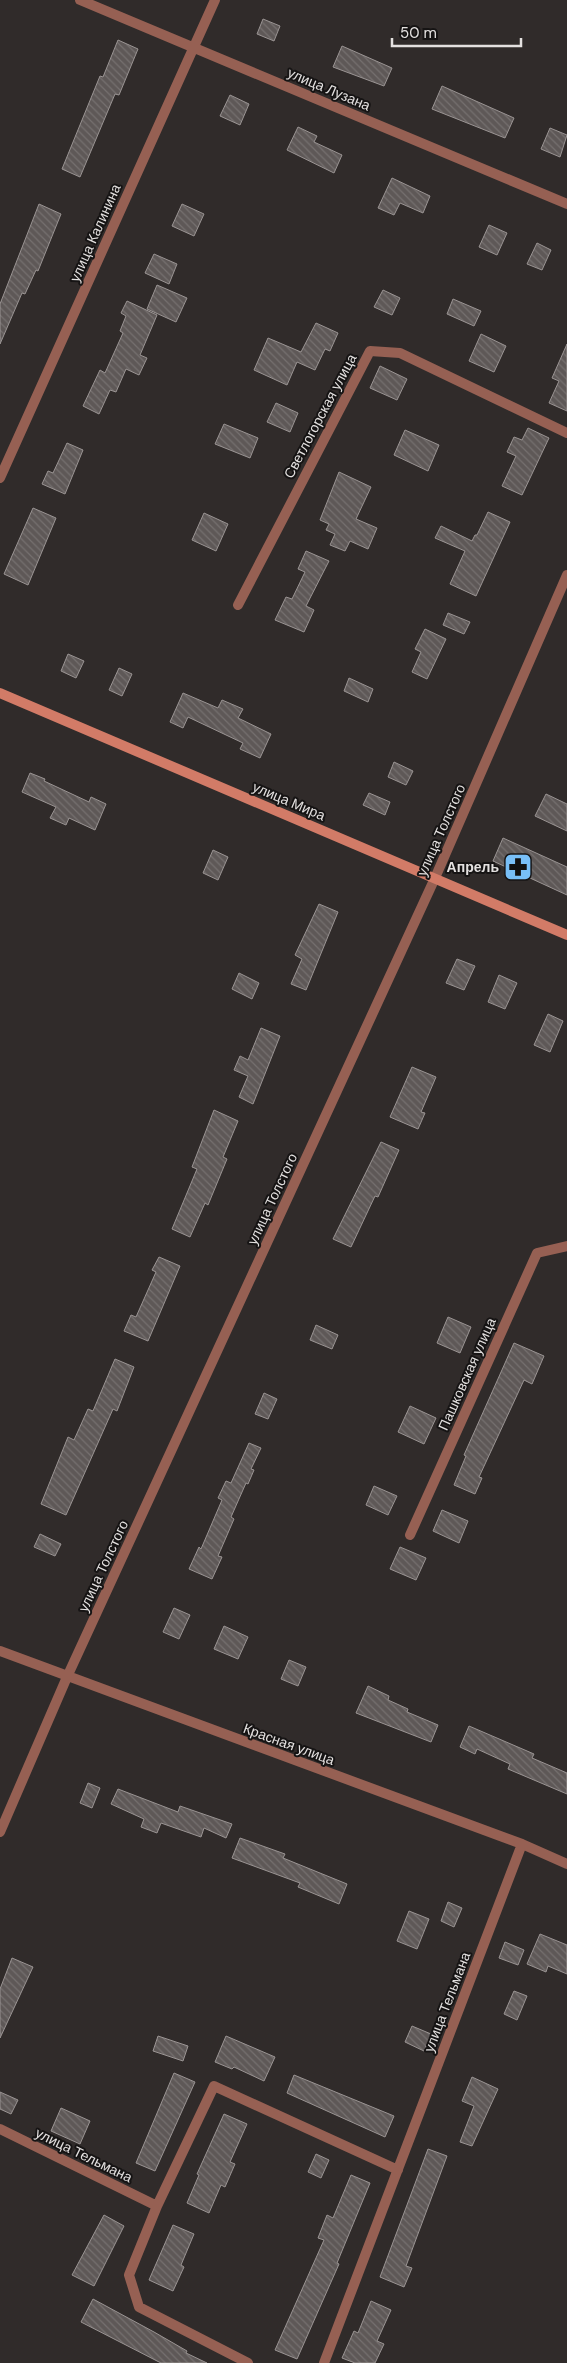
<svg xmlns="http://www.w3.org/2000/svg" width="567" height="2363" viewBox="0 0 567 2363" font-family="'DM Sans',sans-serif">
<defs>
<pattern id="building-back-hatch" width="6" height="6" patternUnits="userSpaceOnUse" patternTransform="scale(1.25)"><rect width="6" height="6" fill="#5e5857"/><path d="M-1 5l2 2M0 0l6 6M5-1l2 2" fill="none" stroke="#75706f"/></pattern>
</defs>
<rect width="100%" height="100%" fill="#302b2a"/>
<!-- building -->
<path fill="url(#building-back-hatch)" stroke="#9a9493" d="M263,19L280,26L274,41L257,34Z
M118,40L138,49L119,95L115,94L80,177L62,169L100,76L103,77Z
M342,46L392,68L384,86L333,67Z
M442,86L514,118L505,138L432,109Z
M230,95L249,104L240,125L220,116Z
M298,127L317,136L314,142L342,155L334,173L287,150Z
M550,128L567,135L560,157L541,149Z
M392,178L430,196L423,213L400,203L394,215L378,208Z
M39,204L61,214L38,271L36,270L25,294L22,293L0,344V304Z
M182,204L204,214L194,236L172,226Z
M489,225L507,233L497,255L479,247Z
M537,243L551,250L542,270L527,264Z
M154,254L177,264L169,284L145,273Z
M157,285L187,298L176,322L147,309Z
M383,290L400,298L392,315L374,307Z
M453,299L481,311L474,326L447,314Z
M127,301L157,315L140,355L147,358L139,375L126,369L116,392L110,390L99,414L83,406L100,370L105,373L123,333L120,331L126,316L121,313Z
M316,323L338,333L330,351L325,349L315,370L297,362L287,385L254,370L268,338L301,352Z
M481,334L506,346L494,372L469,361Z
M567,344V411L549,403L559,381L552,378Z
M380,366L407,379L397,400L370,388Z
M276,403L298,413L290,432L267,422Z
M224,424L258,438L250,458L215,444Z
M528,428L549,438L522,495L502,486L516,456L507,452L514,437L522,440Z
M405,430L439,445L428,471L394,455Z
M67,443L83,450L65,494L42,484L48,471L53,473Z
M339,472L371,487L356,519L377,528L368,549L350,541L345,551L330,545L335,534L326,530L329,524L320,520Z
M33,508L56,518L28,585L4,574Z
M488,512L510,522L476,596L450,584L465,551L435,538L441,526L472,541L475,535H477Z
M204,513L228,524L216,551L192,540Z
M306,551L329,561L306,606L314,610L304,632L275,620L286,597L292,599L305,572L298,569Z
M448,613L470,622L464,634L443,625Z
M425,629L446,639L427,679L412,672L421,652L415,649Z
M68,654L84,661L76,678L61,671Z
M119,668L132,674L122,696L109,690Z
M349,678L373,689L368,702L344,691Z
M183,693L218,708L222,700L243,709L238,718L271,734L260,758L240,749L243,743L188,717L183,728L170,722Z
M394,762L413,771L406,785L388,777Z
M30,773L45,779L44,781L89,802L91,797L106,804L95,830L69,818L66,825L50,818L56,807L22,792Z
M369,793L390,802L385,815L363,805Z
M546,794L567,804V831L535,816Z
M503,838L567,867V895L493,861Z
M213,850L228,857L218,880L203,873Z
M319,904L338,912L306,990L291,984L302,959L295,955Z
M457,959L475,966L464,990L446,983Z
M239,973L259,983L252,999L232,989Z
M499,975L517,983L505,1009L488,1002Z
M548,1014L563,1021L550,1052L534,1045Z
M261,1028L280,1036L253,1104L239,1097L248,1076L234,1070L240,1056L248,1060Z
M412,1067L436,1077L421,1112L425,1113L418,1129L390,1117Z
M214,1110L238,1121L223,1157L227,1159L208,1205L205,1203L190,1237L172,1229L197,1169L192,1167Z
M381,1142L399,1150L378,1197L375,1196L351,1247L333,1239Z
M159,1257L180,1266L148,1341L124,1331L131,1315L136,1317L156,1272L152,1270Z
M448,1317L471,1327L460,1353L437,1343Z
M316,1325L338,1335L332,1349L310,1340Z
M514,1343L544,1356L532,1384L524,1380L479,1477L482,1478L475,1494L454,1485L466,1456L464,1455Z
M115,1359L134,1367L117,1411L113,1409L66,1515L41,1504L68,1437L74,1440L88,1409L93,1411Z
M264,1393L277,1399L268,1419L255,1414Z
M410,1406L436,1418L424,1444L398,1432Z
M249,1443L261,1448L251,1469L254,1470L248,1484L246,1483L231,1517L234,1519L218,1556L222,1557L212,1579L189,1569L199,1547L201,1549L222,1500L218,1498L226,1481L231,1483Z
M374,1486L397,1496L388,1515L366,1505Z
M442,1510L468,1521L459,1543L433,1531Z
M40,1534L61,1544L55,1556L34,1547Z
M400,1547L426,1558L416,1580L390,1569Z
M174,1608L190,1615L179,1639L163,1632Z
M224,1626L248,1637L238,1659L214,1649Z
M289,1660L306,1667L298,1686L281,1679Z
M368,1686L389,1696L388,1700L408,1709L407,1712L438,1725L431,1742L356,1713Z
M469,1726L534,1754L532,1758L567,1773V1794L508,1769L510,1764L477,1749L475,1754L460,1747Z
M88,1783L100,1788L92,1808L80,1803Z
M118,1789L178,1812L180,1806L232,1824L226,1838L204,1828L201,1837L161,1823L157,1833L141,1827L144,1819L111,1804Z
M240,1838L285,1854L283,1858L347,1884L339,1904L298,1887L300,1883L232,1858Z
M448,1902L462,1908L454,1927L441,1921Z
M409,1911L429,1919L417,1949L397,1941Z
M540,1934L567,1945V1974L548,1966L546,1972L527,1964Z
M505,1942L524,1950L518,1965L499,1958Z
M12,1958L33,1967L0,2038V1989Z
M514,1991L527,1996L517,2020L504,2014Z
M412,2026L431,2034L424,2051L405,2042Z
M158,2036L188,2046L183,2061L153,2051Z
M226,2036L275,2057L264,2081L234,2067L232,2069L215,2062Z
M174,2073L195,2082L155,2171L136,2163Z
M294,2075L394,2116L385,2137L287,2093Z
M472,2077L498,2089L472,2146L460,2142L474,2106L462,2101Z
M0,2092L18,2100L11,2114L0,2109Z
M61,2108L90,2121L80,2144L51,2131Z
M224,2114L247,2124L230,2162L235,2164L225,2187L221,2185L209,2213L187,2203L199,2175L197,2174Z
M428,2149L447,2156L406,2266L412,2268L404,2287L380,2277Z
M316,2154L329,2160L321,2178L308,2172Z
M351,2175L370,2183L337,2263L339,2264L297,2359L275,2350L324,2240L318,2238L327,2215L333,2218Z
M104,2215L124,2226L94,2286L72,2275Z
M173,2225L194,2234L181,2265L184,2267L173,2291L149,2280Z
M93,2299L154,2332L187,2351L186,2353L207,2363H161L81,2322Z
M371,2301L391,2310L377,2341L384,2344L375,2363H355L342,2358L354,2331L358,2333Z"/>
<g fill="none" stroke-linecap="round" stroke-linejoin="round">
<!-- street -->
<path stroke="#966053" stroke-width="10" d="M80,0L567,204
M0,478L215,0
M238,605L370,351L400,353L567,433
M410,1535L537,1253L567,1246
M0,1651L522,1844L567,1864
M0,1832L67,1677L435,878L567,575
M0,2129L157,2206L129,2275L139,2307L248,2363
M157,2206L214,2086L398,2170
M324,2363L522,1844"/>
<!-- secondary -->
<path stroke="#d27b67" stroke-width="10" d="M0,693L567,935"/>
</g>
<!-- icons -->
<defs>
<symbol id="pharmacy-square" viewBox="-11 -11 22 22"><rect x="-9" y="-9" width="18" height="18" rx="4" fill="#78bff7" stroke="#161414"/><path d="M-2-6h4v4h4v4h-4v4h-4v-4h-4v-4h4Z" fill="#111"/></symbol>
</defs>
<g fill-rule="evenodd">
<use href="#pharmacy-square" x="502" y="851" width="32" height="32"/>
</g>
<g text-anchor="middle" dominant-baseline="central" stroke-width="4" stroke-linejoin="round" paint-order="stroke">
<!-- street labels -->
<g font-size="14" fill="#e4e1e0" stroke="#161414">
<text transform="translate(329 89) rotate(23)">улица Лузана</text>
<text transform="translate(95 233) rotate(-66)">улица Калинина</text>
<text transform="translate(320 416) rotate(-62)">Светлогорская улица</text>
<text transform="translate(289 801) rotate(23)">улица Мира</text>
<text transform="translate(441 830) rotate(-66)">улица Толстого</text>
<text transform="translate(272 1199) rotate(-65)">улица Толстого</text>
<text transform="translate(467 1374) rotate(-66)">Пашковская улица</text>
<text transform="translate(103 1566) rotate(-65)">улица Толстого</text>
<text transform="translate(289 1744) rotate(20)">Красная улица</text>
<text transform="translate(447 2002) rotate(-69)">улица Тельмана</text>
<text transform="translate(84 2155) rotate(26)">улица Тельмана</text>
</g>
<!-- poi labels -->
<g font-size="14" font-weight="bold" fill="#e4e1e0" stroke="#161414" text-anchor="end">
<text x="499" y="867">Апрель</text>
</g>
</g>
<!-- scale -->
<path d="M392 38v8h129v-8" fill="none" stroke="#e4e1e0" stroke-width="2.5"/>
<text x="400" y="38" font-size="15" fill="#e4e1e0" stroke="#161414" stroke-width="4" paint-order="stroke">50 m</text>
</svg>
